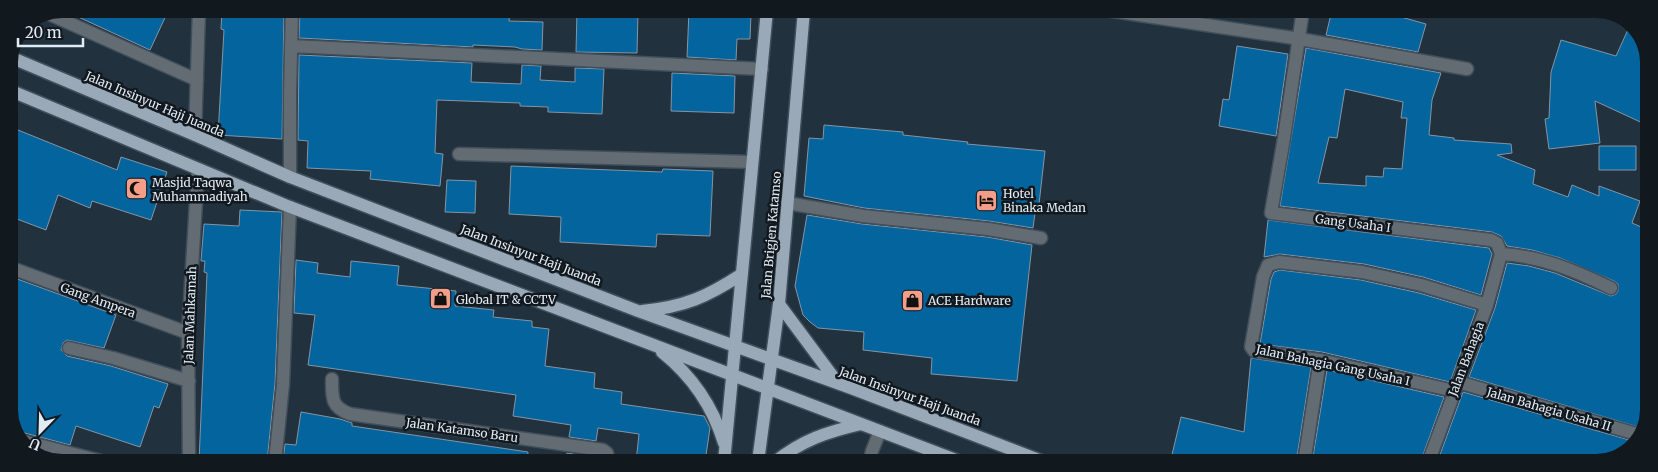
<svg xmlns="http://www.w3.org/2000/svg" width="1658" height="472" viewBox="0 0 1658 472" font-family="Merriweather,serif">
<rect width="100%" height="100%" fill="#21313e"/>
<!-- building -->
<path fill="#04659e" stroke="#8395a5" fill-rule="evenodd" d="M61,9H169L150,50Z
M222,9H284L282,139L218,135L224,30L221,29Z
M300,9H510L509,21L543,22L542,50L522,49L515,47L473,45V47L299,38Z
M1332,10H1376L1426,24L1418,52L1326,35Z
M577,11L638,13L637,53L576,52Z
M689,11L751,14L750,39H737L736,60L687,57Z
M1631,23L1636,27L1649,57V126L1595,101L1600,143L1549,149L1545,119L1549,118L1551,72L1561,40L1616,56Z
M1237,46L1288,54L1276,136L1219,126L1223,99L1229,100Z
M1306,48L1441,73L1432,100L1429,135L1454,138V140L1511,144L1512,153L1497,155L1535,170L1533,184L1568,197L1572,185L1599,196V186L1640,201L1632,223L1648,230V424L1645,429L1469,377L1495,308L1507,263L1529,266L1555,273L1611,296L1616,294L1618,291V284L1614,281L1560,258L1532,250L1507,246L1501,236L1492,232L1280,206ZM1345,89L1403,102L1401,118H1407L1402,169L1384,168L1383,177L1366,176V186L1318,183L1329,137L1337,138Z
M299,55L472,63L471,82L521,84L522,65L541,66L540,80L575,82V68L604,69L602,114L548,112V107L520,106V103L437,100L435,153L443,154L440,186L370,179L371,171L307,168L308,141L298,140Z
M672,73L735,76L734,113L671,111Z
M824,125L903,132V135L968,142L967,144L1045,151L1038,213H1035L1033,228L989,221L864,208L804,196L809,138L823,139Z
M13,128L117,170L121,157L167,172L151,220L92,201L90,208L58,195L46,230L9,216V138Z
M1599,146H1636V170H1599Z
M511,166L662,172L663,169L713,171L710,236L657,234L656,247L560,242L561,217L509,214Z
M447,180L476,181L475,213L445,212Z
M240,210L282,212L275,383L267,462H199L207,273L204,272L205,261H201L204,224L239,226Z
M807,215L862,224L987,237L1032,245L1017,381L931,374L932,358L863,350L864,332L818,328L810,322L803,315L795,286Z
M1268,220L1489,248L1492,254L1481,295L1423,277L1364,264L1280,254L1264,257Z
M296,260L318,263L317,273L350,277L351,261L399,266L397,285L456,291L455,306L494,310L493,317L532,321V327L549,329L545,366L595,373L594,388L622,392L621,404L704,416L710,428L705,462H636L639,434L598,428L596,441L569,437L571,425L513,416L516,395L308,365L315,315L294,313Z
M1280,270L1361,280L1419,293L1476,310L1450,382L1322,352L1260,344L1271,279L1274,272Z
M9,276L116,315L104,348L67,340L63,343L61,350L67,356L111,366L168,384L159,408L154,406L140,447L76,426L70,445L21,432H16L9,415Z
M1251,358L1311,367L1296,463H1170L1181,417L1244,432Z
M1327,370L1444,397L1420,463H1312Z
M1463,392L1636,442L1629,452L1597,463H1437Z
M301,412L340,419L352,423V426L528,452L527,462H283L285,444L296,445Z
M32,452L65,460V462H48Z
M567,453L593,457V462H566Z"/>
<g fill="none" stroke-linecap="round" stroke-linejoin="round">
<defs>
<path id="minor" d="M1106,10L1300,39L1467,69
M1303,10L1284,138L1271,213L1491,240L1497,243L1501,254
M49,14L197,80
M291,46L762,69
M195,135L199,9
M459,154L752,162
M290,177V94L292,9
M787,203L863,216L988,229L1041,238
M1501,254C1541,256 1576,271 1611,288
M9,267L188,333
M69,348L113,358L189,381
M332,379C332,398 331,407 350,414L603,450L607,453L609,462
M1458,382L1640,435
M1454,391L1320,360L1254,351L1251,347L1263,277L1268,265L1279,262L1362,272L1421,285L1487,305
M19,440L105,462
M189,462L188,333L198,169
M275,462L283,384L290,207
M870,462L872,451L880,431
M1304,463L1320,360
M1428,463L1487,305L1501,254"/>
<path id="major" d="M10,57L195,135L290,177L638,311L851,388L1047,463
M9,90L285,205L964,463
M779,304L837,382
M642,311C684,307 707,297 742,274
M662,352C692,376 713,407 724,443
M724,462L767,10
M758,462L779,304L804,10
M775,462C802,440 827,432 861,424"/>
</defs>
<!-- minor casing -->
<use href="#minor" stroke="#404f5b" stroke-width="15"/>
<!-- major casing -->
<use href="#major" stroke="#404f5b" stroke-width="15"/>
<!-- minor -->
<use href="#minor" stroke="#646c73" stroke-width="12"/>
<!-- major -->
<use href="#major" stroke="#99a9b7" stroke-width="12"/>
</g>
<!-- icons -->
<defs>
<symbol id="mosque-square" viewBox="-11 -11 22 22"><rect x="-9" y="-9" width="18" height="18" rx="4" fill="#f49e89" stroke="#11181e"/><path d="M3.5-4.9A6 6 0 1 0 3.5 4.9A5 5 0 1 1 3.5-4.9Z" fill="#111"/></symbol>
<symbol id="hotel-square" viewBox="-11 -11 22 22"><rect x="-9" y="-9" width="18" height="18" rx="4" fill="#f49e89" stroke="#11181e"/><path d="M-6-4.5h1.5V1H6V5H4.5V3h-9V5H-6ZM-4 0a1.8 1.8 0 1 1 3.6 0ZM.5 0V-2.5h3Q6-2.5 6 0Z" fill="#111"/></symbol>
<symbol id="shop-square" viewBox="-11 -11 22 22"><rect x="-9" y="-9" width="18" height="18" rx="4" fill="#f49e89" stroke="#11181e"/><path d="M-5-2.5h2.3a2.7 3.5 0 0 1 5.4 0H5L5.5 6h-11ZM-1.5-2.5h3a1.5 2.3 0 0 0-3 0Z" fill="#111"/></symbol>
</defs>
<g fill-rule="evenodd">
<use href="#mosque-square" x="124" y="176" width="25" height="25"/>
<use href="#hotel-square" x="974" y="188" width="25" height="25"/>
<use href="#shop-square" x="428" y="286" width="25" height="25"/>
<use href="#shop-square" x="900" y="288" width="25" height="25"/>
</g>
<g text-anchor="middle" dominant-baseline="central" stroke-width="5" stroke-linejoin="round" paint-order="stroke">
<!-- street labels -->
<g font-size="12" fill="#e1ebf4" stroke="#11181e">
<text transform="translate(155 104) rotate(23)">Jalan Insinyur Haji Juanda</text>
<text transform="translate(1353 223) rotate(7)">Gang Usaha I</text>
<text transform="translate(771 235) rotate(-85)">Jalan Brigjen Katamso</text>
<text transform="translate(531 255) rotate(21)">Jalan Insinyur Haji Juanda</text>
<text transform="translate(98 300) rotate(20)">Gang Ampera</text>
<text transform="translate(190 315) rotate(-88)">Jalan Mahkamah</text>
<text transform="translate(1466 359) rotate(-69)">Jalan Bahagia</text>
<text transform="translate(1333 365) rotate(12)">Jalan Bahagia Gang Usaha I</text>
<text transform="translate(910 396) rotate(20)">Jalan Insinyur Haji Juanda</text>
<text transform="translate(1549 409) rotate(16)">Jalan Bahagia Usaha II</text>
<text transform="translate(462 430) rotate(8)">Jalan Katamso Baru</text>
</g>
<!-- poi labels -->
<g font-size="12" fill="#e1ebf4" stroke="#11181e" text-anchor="start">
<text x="152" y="182">Masjid Taqwa<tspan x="152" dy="14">Muhammadiyah</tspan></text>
<text x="1003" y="193">Hotel<tspan x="1003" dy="14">Binaka Medan</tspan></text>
<text x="456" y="299">Global IT &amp; CCTV</text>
<text x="928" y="300">ACE Hardware</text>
</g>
</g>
<!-- crop -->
<path d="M0 0H1658V472H0ZM62 18H1596A44 44 0 0 1 1640 62V410A44 44 0 0 1 1596 454H62A44 44 0 0 1 18 410V62A44 44 0 0 1 62 18Z" fill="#11181e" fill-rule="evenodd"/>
<!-- north arrow -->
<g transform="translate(40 432) rotate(203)" stroke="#11181e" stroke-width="4" paint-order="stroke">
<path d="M0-4L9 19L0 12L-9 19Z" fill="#e1ebf4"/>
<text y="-8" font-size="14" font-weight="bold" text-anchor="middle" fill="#e1ebf4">U</text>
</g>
<!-- scale -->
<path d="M18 38v8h65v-8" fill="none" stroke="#e1ebf4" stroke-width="2.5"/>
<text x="25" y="38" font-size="15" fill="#e1ebf4" stroke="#11181e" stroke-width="4" paint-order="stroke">20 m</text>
</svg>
